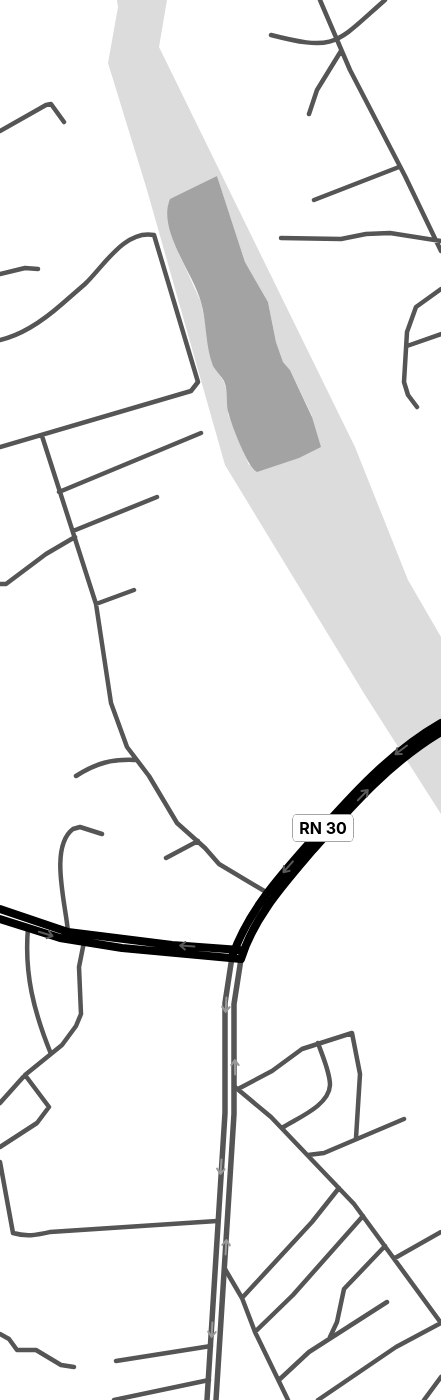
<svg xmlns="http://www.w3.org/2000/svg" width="441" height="1400" viewBox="0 0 441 1400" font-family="Inter,sans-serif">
<rect width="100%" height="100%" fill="#fff"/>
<!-- green -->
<path fill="#dcdcdc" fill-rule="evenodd" d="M117,0H167L159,47L355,447L408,580L441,637V814L365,695L225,465L147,190L108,63L118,7ZM217,176L245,262L268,302L276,342L283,362L290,370L312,416L249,465L228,414V395L224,382L214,366L201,302L174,243L168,204Z"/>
<!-- water -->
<path fill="#a3a3a3" d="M217,176L245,262L268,302L276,342L283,362L290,370L312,417L321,447L299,458L257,472C248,468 232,426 229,415C225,404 229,392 224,381C221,376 216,371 213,366C205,345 207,323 201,302C193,273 157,229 170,199Z"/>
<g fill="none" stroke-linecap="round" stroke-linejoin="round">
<!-- minor -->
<path stroke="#555" stroke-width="4.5" d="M320,0L350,70L405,176L441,251
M271,35C337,52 336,43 385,0
M309,114L317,90L341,51
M0,131L46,105L51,104L64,122
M314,200L399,167
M281,238L341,239L366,234L390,233L441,241
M0,274L25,268L38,269
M0,340C22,335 45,319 62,304C70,297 78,290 85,284C103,267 125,229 154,235L198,382L191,391L0,447
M407,346L441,334
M417,407L408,395L404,382L407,332L416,307L441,289
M42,436L96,604L111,703L127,747L149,776L177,823L205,848L219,864L266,892
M59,492L201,433
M73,531L157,497
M0,584H6L46,554L75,537
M96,604L134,590
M76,776C96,763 112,759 135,760
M166,858L198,841
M28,928C24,974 34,1012 51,1054
M68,932C66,905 49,847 73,829L80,827L102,834
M235,1087L271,1117L354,1204L441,1323
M238,1089L272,1071L302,1049L352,1033L360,1074L356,1138
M0,1103L25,1075L62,1045L76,1026L81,1014L79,967L84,942
M282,1128C297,1118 329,1106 330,1085C330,1072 322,1055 318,1043
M0,1147L37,1123L49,1107L25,1075
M308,1155L324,1153L404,1119
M0,1162L13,1233C27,1237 36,1235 50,1232L217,1221
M395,1258L441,1232
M225,1269L242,1298L255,1332L288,1400
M242,1298L312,1222L339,1188
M255,1332L293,1295L363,1216
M0,1334L9,1339L17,1350H36L61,1365L74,1367
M330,1337L337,1322L344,1289L385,1246
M116,1361L211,1346
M280,1379L309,1352L387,1302
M114,1400L209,1380
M318,1400L396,1347L441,1323
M424,1400L441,1377"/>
<!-- tertiary -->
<path stroke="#555" stroke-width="5.5" d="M207,1400L225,1113V1003L232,957
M216,1400L234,1114V1004L241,959"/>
<!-- primary -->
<path stroke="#000" stroke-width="8" d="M0,909L68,932L172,945L240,950
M0,919L60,938L122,948L241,959C254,917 284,884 312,851C351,807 389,763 441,732
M232,957C248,911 280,876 311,841C351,796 389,753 441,723"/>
</g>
<!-- one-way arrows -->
<defs><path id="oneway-shaft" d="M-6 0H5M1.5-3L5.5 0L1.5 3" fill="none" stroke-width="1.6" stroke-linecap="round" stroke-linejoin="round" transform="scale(1.25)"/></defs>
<g stroke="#595959">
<use href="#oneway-shaft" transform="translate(401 750) rotate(143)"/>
<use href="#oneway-shaft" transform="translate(363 795) rotate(-46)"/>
<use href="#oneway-shaft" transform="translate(288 867) rotate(131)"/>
<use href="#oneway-shaft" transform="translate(46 934) rotate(17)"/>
<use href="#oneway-shaft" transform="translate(187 946) rotate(-176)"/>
</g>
<g stroke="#999">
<use href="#oneway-shaft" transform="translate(226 1005) rotate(93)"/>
<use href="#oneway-shaft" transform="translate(235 1067) rotate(-91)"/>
<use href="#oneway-shaft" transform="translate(221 1167) rotate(94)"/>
<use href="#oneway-shaft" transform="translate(226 1247) rotate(-87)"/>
<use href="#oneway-shaft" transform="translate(212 1330) rotate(93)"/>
</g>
<g text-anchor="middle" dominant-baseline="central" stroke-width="5" stroke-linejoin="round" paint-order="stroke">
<!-- shield labels -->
<rect fill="#fff" stroke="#4c4c4c" stroke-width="1" x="293" y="814.5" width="60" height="27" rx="4"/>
<g font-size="16" font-weight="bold" fill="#000">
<text x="323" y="828">RN 30</text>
</g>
</g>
</svg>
